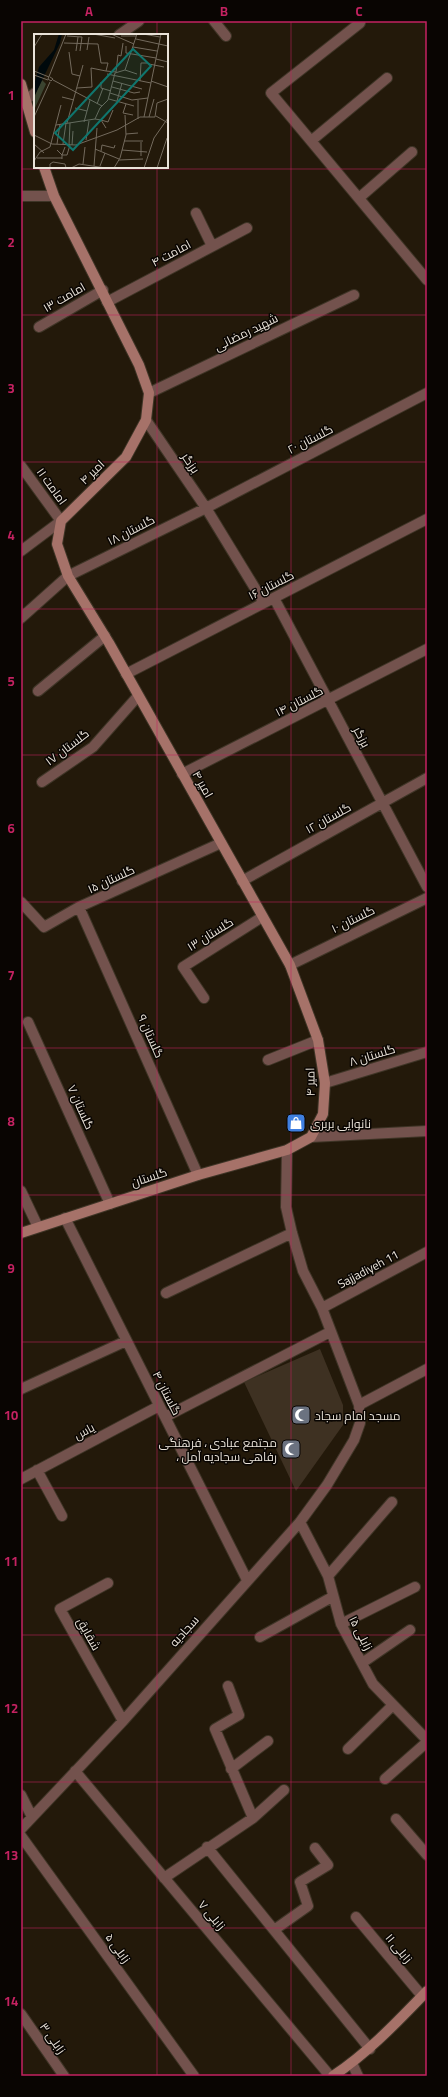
<svg xmlns="http://www.w3.org/2000/svg" width="448" height="2097" viewBox="0 0 448 2097" font-family="Georgia,Cairo,serif">
<rect width="100%" height="100%" fill="#23190a"/>
<!-- building -->
<path fill="#3e3122" d="M320,1349L343,1405V1425L296,1491L244,1382Z"/>
<g fill="none" stroke-linecap="round" stroke-linejoin="round">
<defs>
<path id="street" d="M214,21L226,36
M360,23L271,93L427,280
M119,35L139,21
M21,103L35,93
M311,141L387,78
M21,196H54
M359,198L412,152
M196,213L212,246
M107,302L247,228
M39,327L103,290
M149,393L354,295
M146,420L206,508L264,603
M21,466L61,521L21,551
M274,598L427,887
M21,618L68,576L206,508L427,393
M126,674L427,519
M38,691L105,636
M182,774L427,649
M42,782L93,747L138,696
M242,881L427,778
M21,902L44,927L79,907L221,843
M79,907L198,1175
M290,965L427,898
M204,998L183,967L262,917
M28,1022L110,1204
M268,1060L318,1040
M325,1083L427,1052
M311,1137L427,1131
M21,1191L38,1227
M65,1218L247,1580
M166,1293L292,1233
M322,1308L427,1252
M21,1389L126,1341
M359,1405L427,1369
M165,1417L330,1332
M37,1470L62,1516
M21,1479L159,1406
M300,1522L328,1576L341,1624L373,1684L427,1740
M328,1576L392,1502
M108,1583L60,1609L123,1721
M341,1624L415,1587
M260,1637L332,1597
M362,1663L410,1630
M228,1686L239,1715L215,1729L253,1818
M348,1749L393,1705
M231,1769L268,1741
M75,1771L330,2076
M385,1779L427,1742
M21,1795L32,1817
M396,1819L427,1855
M21,1829L123,1721L300,1522L327,1485L354,1440L360,1423L359,1405L322,1308L303,1271L292,1233L286,1207L287,1150
M21,1836L194,2076
M207,1847L370,2049
M164,1878L253,1818L284,1790
M356,1917L422,1996
M274,1930L308,1906L300,1882L328,1865L315,1848
M21,2014L64,2076
M352,2063L358,2076"/>
<path id="secondary" d="M21,84L35,132
M21,1233L198,1175L287,1150L311,1137L323,1114L325,1083L318,1040L290,965L109,643L68,576L57,544L61,521L126,457L146,420L149,393L139,365L54,196L44,167
M333,2076C369,2052 397,2022 427,1991"/>
</defs>
<!-- street casing -->
<use href="#street" stroke="#3f3527" stroke-width="12"/>
<!-- secondary casing -->
<use href="#secondary" stroke="#3f3527" stroke-width="12"/>
<!-- street -->
<use href="#street" stroke="#73524d" stroke-width="10"/>
<!-- secondary -->
<use href="#secondary" stroke="#a67269" stroke-width="10"/>
</g>
<!-- grid -->
<path fill="none" stroke="#c42261" stroke-width="1" stroke-opacity="0.55" d="M157,21V35M291,21V2076M157,167V2076M21,169H427M21,315H427M21,462H427M21,609H427M21,755H427M21,902H427M21,1048H427M21,1195H427M21,1342H427M21,1488H427M21,1635H427M21,1782H427M21,1928H427"/>
<!-- icons -->
<defs>
<symbol id="shop-square" viewBox="-11 -11 22 22"><rect x="-9" y="-9" width="18" height="18" rx="4" fill="#3f7fe0" stroke="#090502"/><path d="M-5-2.5h2.3a2.7 3.5 0 0 1 5.4 0H5L5.5 6h-11ZM-1.5-2.5h3a1.5 2.3 0 0 0-3 0Z" fill="#fff"/></symbol>
<symbol id="mosque-square" viewBox="-11 -11 22 22"><rect x="-9" y="-9" width="18" height="18" rx="4" fill="#6b7280" stroke="#090502"/><path d="M3.5-4.9A6 6 0 1 0 3.5 4.9A5 5 0 1 1 3.5-4.9Z" fill="#fff"/></symbol>
</defs>
<g fill-rule="evenodd">
<use href="#shop-square" x="285" y="1112" width="22" height="22"/>
<use href="#mosque-square" x="290" y="1404" width="22" height="22"/>
<use href="#mosque-square" x="280" y="1438" width="22" height="22"/>
</g>
<g text-anchor="middle" dominant-baseline="central" stroke-width="3" stroke-linejoin="round" paint-order="stroke">
<!-- street labels -->
<g font-size="12" fill="#eae3d9" stroke="#090502">
<text transform="translate(171 253) rotate(-28)">امامت ۴</text>
<text transform="translate(64 297) rotate(-30)">امامت ۱۳</text>
<text transform="translate(246 332) rotate(-26)">شهید رمضانی</text>
<text transform="translate(310 439) rotate(-27)">گلستان ۲۰</text>
<text transform="translate(191 463) rotate(56)">برزگر</text>
<text transform="translate(92 472) rotate(-44)">امیر ۴</text>
<text transform="translate(52 486) rotate(54)">امامت ۱۱</text>
<text transform="translate(131 530) rotate(-27)">گلستان ۱۸</text>
<text transform="translate(271 585) rotate(-27)">گلستان ۱۶</text>
<text transform="translate(299 701) rotate(-27)">گلستان ۱۴</text>
<text transform="translate(362 737) rotate(62)">برزگر</text>
<text transform="translate(67 747) rotate(-37)">گلستان ۱۷</text>
<text transform="translate(203 784) rotate(61)">امیر ۴</text>
<text transform="translate(328 818) rotate(-29)">گلستان ۱۲</text>
<text transform="translate(111 879) rotate(-25)">گلستان ۱۵</text>
<text transform="translate(353 919) rotate(-26)">گلستان ۱۰</text>
<text transform="translate(210 934) rotate(-32)">گلستان ۱۳</text>
<text transform="translate(151 1036) rotate(66)">گلستان ۹</text>
<text transform="translate(372 1055) rotate(-17)">گلستان ۸</text>
<text transform="translate(310 1082) rotate(-91)">امیر ۴</text>
<text transform="translate(81 1107) rotate(66)">گلستان ۷</text>
<text transform="translate(149 1177) rotate(-18)">گلستان</text>
<text transform="translate(368 1269) rotate(-28)">Sajjadiyeh 11</text>
<text transform="translate(167 1393) rotate(63)">گلستان ۴</text>
<text transform="translate(84 1431) rotate(-28)">یاس</text>
<text transform="translate(184 1631) rotate(-48)">سجادیه</text>
<text transform="translate(361 1633) rotate(63)">زابلی ۱۵</text>
<text transform="translate(89 1634) rotate(61)">شقایق</text>
<text transform="translate(212 1915) rotate(50)">زابلی ۷</text>
<text transform="translate(118 1948) rotate(54)">زابلی ۵</text>
<text transform="translate(399 1948) rotate(50)">زابلی ۱۱</text>
<text transform="translate(53 2038) rotate(55)">زابلی ۳</text>
</g>
<!-- poi labels -->
<g font-size="12" fill="#eae3d9" stroke="#090502" text-anchor="start">
<text x="310" y="1123">نانوایی بربری</text>
<text x="315" y="1415">مسجد امام سجاد</text>
<text x="277" y="1442" text-anchor="end">مجتمع عبادی ، فرهنگی<tspan x="277" dy="14">، رفاهی سجادیه آمل</tspan></text>
</g>
</g>
<!-- overview -->
<g transform="translate(34 34)">
<rect width="134" height="134" fill="#23190a"/>
<path d="M8,46L12,50L0,76V63Z" fill="#3b4430"/>
<path d="M25,0H28L26,9L0,63V51L5,33L20,16Z" fill="#00090c"/>
<path fill="none" stroke="#736a5d" stroke-width="1" d="M59,0L81,4M77,0L100,10M109,0L126,3M33,2L48,3L46,17M87,2H102M102,5L134,12M30,9L64,10L67,29H74L72,37L82,38L84,21M92,12V19L122,24M0,13L8,0M99,13L123,17M53,16L55,3M42,17L44,3M35,18L38,40L46,42M84,21L87,22L89,9M122,25L134,28M115,30L130,33M91,36L103,40M0,37L15,43M73,40L117,49M0,41L14,46M16,43L19,45L17,47L14,45L32,0M19,46L68,72M79,47L108,55M106,47L107,29H113M117,47L134,53M67,48V54L77,57M78,53L100,59L106,58M43,54L58,53L57,34L72,37M76,59L98,66L114,64M28,63L40,66M75,65L100,72M104,66V85M83,67L88,49M63,70L69,54M92,70L89,79L99,81M41,74L53,77M122,82L134,89M0,83L16,48M110,83L127,0M115,83L120,65M61,85L67,86L72,94M67,86L74,88L79,76M50,88L56,66M33,89L49,31M22,91L61,85L66,74L74,66L81,39L91,36L103,0M92,100L104,99M0,101L18,110L42,111L83,96L106,83H121L123,69L134,65M52,106L55,87M90,107H109M107,108V122M0,110L10,119M23,110L26,90M29,110L32,89M35,111L36,89M38,111L39,97M61,115L85,125M23,116L28,121L31,113M88,116L113,118M67,117L68,111L80,114L81,111M3,124H28M28,125V121H33L36,111M85,126L109,125M0,127L6,118L16,113L27,71M49,130L51,113M60,132L63,94M66,132L71,119M16,134V130L19,128L31,130L32,134M37,134L45,130L72,134M80,134L86,124L92,101L91,81M110,134L120,104L134,84M123,134L133,104"/>
<path fill="#0f766e" fill-opacity="0.15" stroke="#0f766e" stroke-width="2" d="M99,15L117,32L39,116L21,99Z"/>
<rect width="134" height="134" fill="none" stroke="#eae3d9" stroke-width="2"/>
</g>
<!-- border -->
<rect width="448" height="2097" fill="none" stroke="#090502" stroke-width="44"/>
<rect x="22" y="22" width="404" height="2053" fill="none" stroke="#c42261" stroke-width="1.5"/>
<g font-size="13" text-anchor="middle" font-weight="bold" fill="#c42261">
<text x="89" y="16">A</text>
<text x="224" y="16">B</text>
<text x="359" y="16">C</text>
<text x="11" y="100">1</text>
<text x="11" y="247">2</text>
<text x="11" y="393">3</text>
<text x="11" y="540">4</text>
<text x="11" y="686">5</text>
<text x="11" y="833">6</text>
<text x="11" y="980">7</text>
<text x="11" y="1126">8</text>
<text x="11" y="1273">9</text>
<text x="11" y="1420">10</text>
<text x="11" y="1566">11</text>
<text x="11" y="1713">12</text>
<text x="11" y="1860">13</text>
<text x="11" y="2006">14</text>
</g>
</svg>
